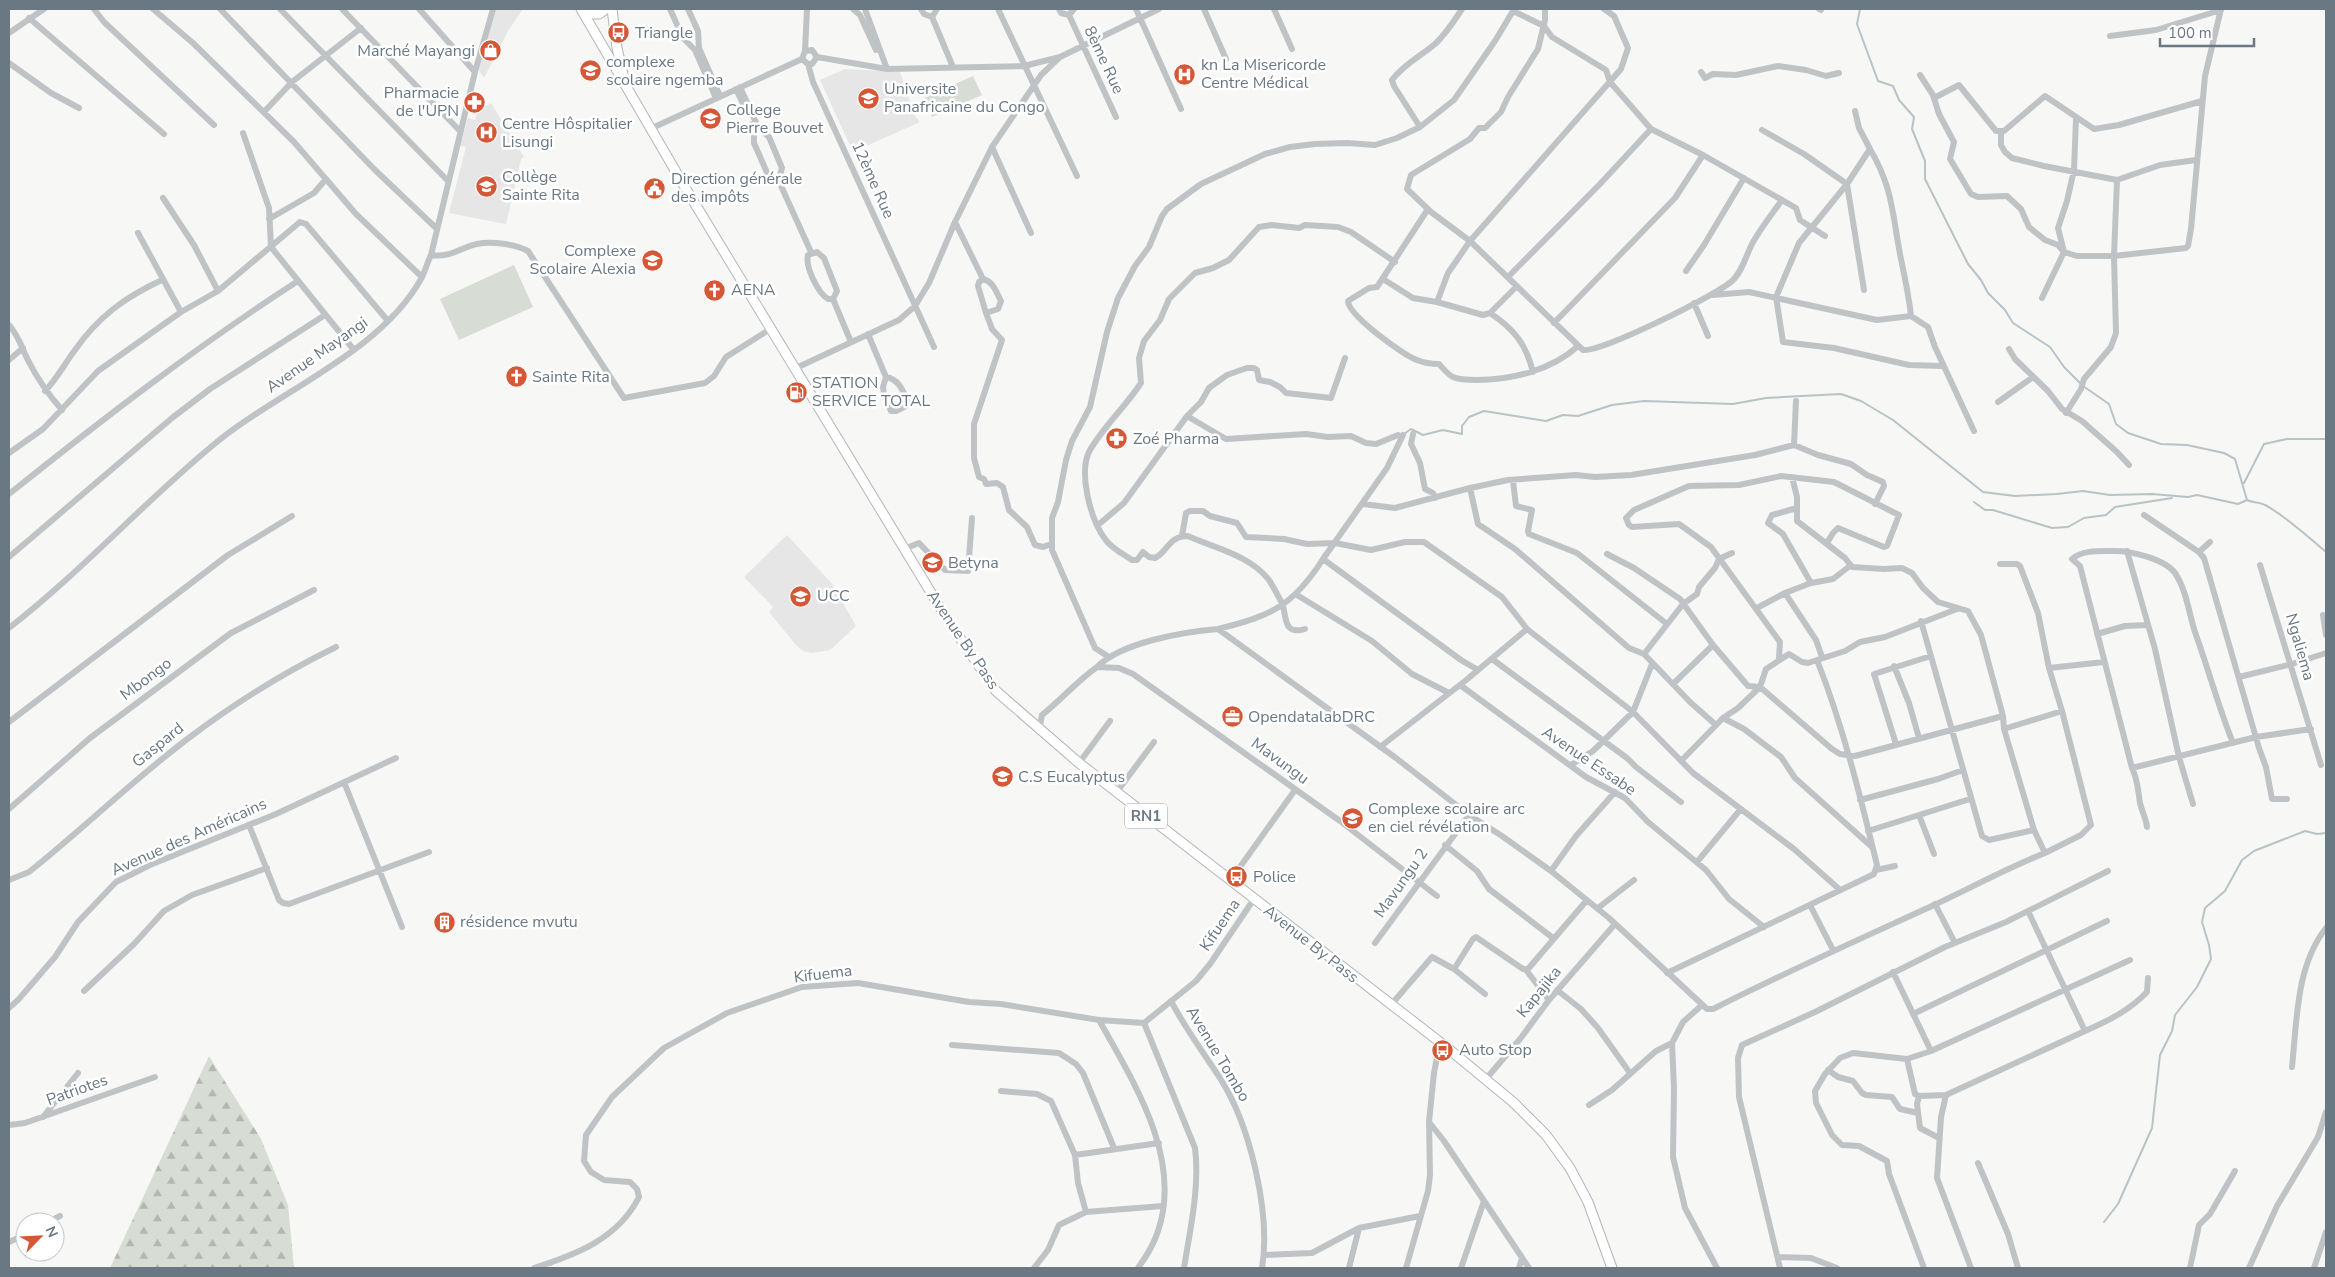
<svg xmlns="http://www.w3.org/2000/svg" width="2335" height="1277" viewBox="0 0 2335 1277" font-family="'Nunito Sans',sans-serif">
<defs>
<pattern id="forest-firs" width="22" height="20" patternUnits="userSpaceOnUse" patternTransform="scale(1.25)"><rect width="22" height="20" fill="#d7dcd4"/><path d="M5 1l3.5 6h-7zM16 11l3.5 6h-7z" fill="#b2b7b1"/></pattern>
</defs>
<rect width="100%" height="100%" fill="#f7f7f5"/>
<!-- built -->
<path fill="#e5e6e5" d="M495,9H523L508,31L484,78L479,70Z
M845,69L900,72L915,116L920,122L853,152L820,80Z
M491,103L524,157L521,159L506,224L449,213L466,147L460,146L468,118L475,120L477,112Z
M787,535L833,585L856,626L830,650L812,653L803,651L796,645L769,612L773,607L744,577Z"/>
<!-- forest -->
<path fill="url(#forest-firs)" d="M209,1056L261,1139L288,1205L294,1268H110Z"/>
<!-- park -->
<path fill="#d7dcd4" d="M973,76L982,95L932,117L924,98Z
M514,265L533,307L459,340L440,299Z"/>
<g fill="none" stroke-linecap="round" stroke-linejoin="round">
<!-- stream -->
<path stroke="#b8c3c7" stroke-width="2" d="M1860,9L1857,24L1878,81L1893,86L1899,100L1914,117L1912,129L1925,161V179L1968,264L1981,280L1988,293L2005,310L2013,323L2050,347L2064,367L2080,383
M2083,386L2109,404L2116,424L2128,433L2161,444L2187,445L2224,453L2235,459L2247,500
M1404,434L1411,429L1423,435L1443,430L1462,434V426L1469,417L1484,411L1546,421L1563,415L1578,416L1612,405L1644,401L1733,404L1766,398L1841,394L1861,401L1893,420L1983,492L2015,496L2057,494L2083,491L2110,495L2152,494L2188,497L2197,495L2238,504L2247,500
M2244,483L2264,444L2287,439H2326
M2247,500C2253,503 2260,502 2265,505C2284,515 2310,538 2326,552
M1974,502L1985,510H1993L2052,528L2068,527L2084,518L2106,515L2115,507L2172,498
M2104,1222L2118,1204L2152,1128L2160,1055L2172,1031L2175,1015L2197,987L2211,959L2209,945L2202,922L2205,908L2225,891L2242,860L2254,851L2305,831L2317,834L2326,833"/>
<defs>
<path id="highway" d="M581,9L686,189L947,619L996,691L1079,763L1445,1046L1513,1102L1546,1135L1570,1168L1588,1202L1612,1268
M612,9L617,48L624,78
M584,14H599L606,9"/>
</defs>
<!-- highway casing -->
<use href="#highway" stroke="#b2b6b9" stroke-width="11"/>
<!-- minor -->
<path stroke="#bfc3c6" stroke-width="6" d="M94,9L104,22L214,125
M153,9L193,43L294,142L356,214L422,277
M220,9L374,169L436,228
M280,9L448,181
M342,9L460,131
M419,9L475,72
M670,9L683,38L695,50L716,98
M688,9L698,31L699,48L720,96
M853,9L860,15L876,50
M865,9L887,69
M921,9L924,14L932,17
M998,9L1077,176
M1059,9L1061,13L1069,15L1074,9
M1136,9L1181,109
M1204,9L1226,59
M1274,9L1292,49
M1545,9V20L1538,49L1508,97L1501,112L1485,128H1479L1470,139L1411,175L1407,189L1431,212L1470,241L1583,350C1600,353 1717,295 1732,281C1742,272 1746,256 1752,244C1760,229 1772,214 1782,200
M1819,9L1821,10
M1069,15L1116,117
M932,17L953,67
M932,17L937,9
M29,18L164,134
M9,33L44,9
M2110,36L2156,30L2221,10
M805,51L807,9
M817,57L887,69L1024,66L1060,57L1159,9
M9,63L51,93L79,108
M808,64L813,82L934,347
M1701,72L1705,78L1713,74L1736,75L1778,66L1806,70L1826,76L1839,73
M1920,75L1933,95L1939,114L1954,142L1950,159L1971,194L1978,197L2007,196L2021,209L2029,227L2045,240L2058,245L2064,252L2077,256H2114L2186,248L2188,246L2191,229L2205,76L2221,9
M740,87L758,127L769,137L782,168L780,175L777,177
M736,89L744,106
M1934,98L1959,85L1996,131H2004L2045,96L2094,129L2119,125L2202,101
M1855,111L1859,128L1870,149L1847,184L1799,243L1776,297L1783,342L1834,348L1909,365L1943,366
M264,112L292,82L361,28
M752,124L754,129V143L768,175L777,177
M1420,127L1394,86L1392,80C1404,64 1421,56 1435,44C1446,34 1454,21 1462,9
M650,129L802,59L805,51L812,50L817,57L812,64H808L802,59
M1762,130L1804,154L1847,184L1864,290
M2001,131V145L2005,152L2012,158L2044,166L2117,180L2160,165L2196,160
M243,133L269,208L271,247L354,350
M992,147L1031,233
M1870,149C1894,190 1892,215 1901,259C1905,279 1909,296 1911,316L1928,327L1935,347L1974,431
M777,177L811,252
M163,198L194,245L218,291
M1428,209L1377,287L1369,288L1348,301C1348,315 1403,355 1417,360C1424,363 1431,364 1439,364C1444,369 1447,374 1453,377C1460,380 1469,380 1477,380C1512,380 1552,370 1578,346
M269,219L314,193L326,179
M955,222L983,279
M138,233L181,312
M431,255C451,258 459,248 477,244C492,241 515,244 528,251L624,398L705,383L714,376L726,357L772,328
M1686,271L1704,245L1744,178
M1508,277L1600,184L1651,129
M983,279C993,281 996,292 1001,301L998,309L986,313L978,286L979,282Z
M1383,279L1413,298L1437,302L1483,315L1490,313L1517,286
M1713,295L1749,292L1877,320L1911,316
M2042,298L2064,252L2058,228L2067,201L2074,170L2076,119
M833,299H828C818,293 805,267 808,255L817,252L824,258L837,291L833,299L851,342
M1437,302L1448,273L1470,241L1621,69L1628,48L1614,16L1604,9
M1694,303L1708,336
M986,313L992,329L1002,340L974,424V458L979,477L984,479L986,484L997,483L1003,487L1009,510L1027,527L1035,545L1043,547L1051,544
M1490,313C1514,329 1526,344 1533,372
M1554,323L1675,198L1703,155
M9,325C19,336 22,349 29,362C38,380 49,395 62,410
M868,334L886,377L883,387L884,395L891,411H896L906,406L908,402C903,391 899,379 886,377
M2009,349L2015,359L2048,391L2062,409L2082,421L2117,452L2129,465
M9,360L23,348
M796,368L899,320L915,306L929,283L955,222L992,147L1041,75L1060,57
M45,391C57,379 65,363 75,350C98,317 125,297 162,280
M1998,402L2033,377
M2066,413L2081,389L2084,379L2111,347L2116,333L2114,256L2117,180
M1187,416L1226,439L1306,434L1328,437L1351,436L1366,443L1376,444L1398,435
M1413,434L1411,444L1420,463L1425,489L1433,493L1435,498
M1794,445L1796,401
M9,453L43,429L98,371L181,312L218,291L300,222L306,224L388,321
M1792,477L1797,497V521L1845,558L1852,567L1884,569L1902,568L1912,573L1923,588L1938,602L1968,611L1981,635L2003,716L2004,729L2034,830L1989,840L1982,836L1921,621
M1513,481L1516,506L1532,510L1528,531L1529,534L1577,553L1667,624
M1470,488L1478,524L1515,549L1629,648L1644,654L1690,702L1716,725
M9,494C103,419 197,346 298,281
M1363,504L1395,508L1470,488L1508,480L1576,475L1595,477L1631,475L1755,455L1794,445L1818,455L1851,464L1867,475L1883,482L1884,486L1875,504
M1797,508L1772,515L1768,523L1783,534L1811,583
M2144,515L2199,552
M1098,525L1124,503L1187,416L1201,402L1209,388L1227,375L1247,368H1254L1257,370L1259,380L1270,382L1280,387L1286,393L1331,398L1345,358
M1182,536L1186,513L1190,511H1203L1210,516L1237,523L1246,537L1284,539L1307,544L1335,543L1371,550L1405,542H1424L1502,597L1527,629L1633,712L1693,773L1794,849L1839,889
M2210,542L2199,552L2204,558L2259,748L2266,767L2272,799H2287
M904,549L919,543L945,570L968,571L972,518
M2127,551L2155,649L2179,757L2193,804
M1607,554L1634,568L1680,599L1713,645L1748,686L1760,687L1832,749L1840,754L1855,756L2003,716
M9,557L172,418L210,389L325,315
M1323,559L1387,468L1403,435
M2000,564H2017L2020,566L2038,613L2049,668L2062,711L2004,729
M2260,565L2321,765
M1785,593L1816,640L1822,657
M1297,595L1372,641L1412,674L1449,693
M1757,608L1785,593L1811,583L1833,579L1851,565
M2323,615L2326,635
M9,628C81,572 142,504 212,446C277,391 379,354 421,279C425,272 427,263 431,255L475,72L493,9
M1218,629C1271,616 1293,606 1323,559L1461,660L1478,670
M1305,629C1282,636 1287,615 1282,603C1278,596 1273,586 1269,580C1250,555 1214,548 1188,536C1168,536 1168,552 1155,558L1149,557L1143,552L1137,560H1132C1123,554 1111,548 1105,539C1090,519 1078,471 1090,450C1104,426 1126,406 1141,383L1139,358L1144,341L1160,320L1169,299L1195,273L1213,268L1229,260L1259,227L1272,225L1299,228L1305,225L1338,227L1351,232L1395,262
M2097,634L2125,626L2148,625
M1644,654L1683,604L1697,594L1699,587L1715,568L1719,559L1732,553
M1109,657L1095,648L1052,550V518L1058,502L1066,460L1072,441L1090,407L1107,332L1118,298L1135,266L1149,247L1162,216L1167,209L1201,184L1265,154L1290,147L1315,144L1347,143L1375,145L1397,138L1420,127L1454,100L1495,41L1513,11L1544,26L1552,37L1606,70L1610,82L1651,129L1703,155L1796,208L1800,220L1825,236
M1779,658L1780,642L1711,547L1679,524L1632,527L1629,525L1626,518L1634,510L1689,486L1739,485L1781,476L1834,482L1899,515L1887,546L1884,547L1838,528L1833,533L1827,543
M1492,659L1627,758L1636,767L1681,802
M1894,666L1909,703L1919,738
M1097,667C1122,642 1183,632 1218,629L1396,758L1469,815L1502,836L1551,871L1609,918L1707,1009H1713C1786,972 1860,939 1934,905C1971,888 2007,868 2045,853L2034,830
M2049,668L2104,662
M2239,677L2292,664L2326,653
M1673,684L1713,645
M1460,685L1586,777L1625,798L1648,822L1706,870L1729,899L1764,927
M1723,718L1738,708L1760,687L1766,669L1789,654L1802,662L1808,663L1845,651L1860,642L1885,637L1957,609
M9,722L228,555L292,516
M1039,731L1042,715C1061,700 1077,681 1097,667L1119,668L1133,674L1340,821L1437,896
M1896,744L1874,674L1931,656
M1380,747L1465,681L1527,629
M1681,761L1723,718L1744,729L1781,757L1795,778L1872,847
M1079,763L1110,721
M1571,765L1593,751L1633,712L1652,664
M2132,768L2256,737L2311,729
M344,782L402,927
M1116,793L1154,742
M1860,800L1938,779L1963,770
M9,809L90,738L231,633L314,590
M1919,815L1934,854
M249,825L279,900L283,903L289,904L429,852
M2147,827C2146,818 2142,812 2140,803C2138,791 2138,780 2132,768L2080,566L2072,559C2082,550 2099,551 2112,551C2129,550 2165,559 2175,573C2187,591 2189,615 2196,635C2209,671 2218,706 2233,743
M1868,831L1970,799
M1445,845L1477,871L1489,889L1553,938
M2045,853L2081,835L2091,825L2062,711
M1697,862L1740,810
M1876,870L1895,866
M1551,871L1576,836L1615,792
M9,880L29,872C84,828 134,779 190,737C235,703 285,672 336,647
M1230,881L1295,790
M1935,904L1955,943
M1810,905L1833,950
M1598,908L1634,880
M1375,943L1469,815
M1454,969L1473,939L1476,937L1523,969H1528L1587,900
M1526,970L1549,1000
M1893,972L1931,1051L2130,960
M1667,973L1870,876L1874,874L1877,865C1860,795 1843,726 1817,660
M1557,990L1581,1009L1598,1028L1630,1073
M84,991L134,944L164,911L192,895L267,868
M1171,1001C1185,1028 1203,1052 1220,1078C1250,1125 1271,1213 1262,1268
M1702,1005L1683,1022L1672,1043L1674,1088L1673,1157L1685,1208L1717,1268
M1390,1006L1432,957L1454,969L1485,994
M9,1008L18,1000L55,957L78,922L116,882L150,865L276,814L396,758
M1913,1014L2107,921
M1099,1020C1133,1081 1183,1158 1158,1231C1154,1244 1146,1257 1138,1268
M1144,1023L1195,1148C1200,1187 1190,1230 1184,1268
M2085,1031C2108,1021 2130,1010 2147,992L2148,978
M952,1045L1059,1053L1076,1064L1083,1073L1114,1148
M1907,1059L1915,1094L1919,1096L1946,1095
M2292,1067C2297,1020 2296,966 2326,928
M1828,1070L1838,1077L1853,1081L1862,1093L1866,1095L1892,1097L1900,1109L1918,1113
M1486,1079L1520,1039L1549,1000L1615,924
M1001,1091L1037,1094L1051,1101L1075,1155L1078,1183L1086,1212
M1919,1096L1917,1104L1920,1128L1939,1138
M1589,1105L1612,1090L1656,1051L1672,1043
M43,1117L78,1073
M1429,1122L1444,1141L1529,1268
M9,1125L25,1123L155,1077
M1075,1155L1159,1143
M1978,1163L2008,1234L2018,1268
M48,1222L60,1216
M9,1242L25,1235
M1264,1255L1312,1253L1359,1228
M1778,1257L1811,1258L1837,1268
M534,1268C575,1255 618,1239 639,1197L637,1189L630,1182L604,1180L591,1172L584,1161L586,1135L612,1097L664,1048L727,1013L802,987L858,983L969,1002L1001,1004L1099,1020L1144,1023L1196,981L1210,964L1254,899
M1034,1268L1048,1250L1059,1225L1086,1212L1163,1206
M1349,1268L1359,1228L1420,1216
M1406,1268L1428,1191L1430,1175L1429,1122L1434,1073L1440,1042
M1461,1268L1484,1201
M1519,1268L1522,1258
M1780,1268L1739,1097L1738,1058L1742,1045L1815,1012L1945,947L2006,922L2108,871
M1924,1268L1889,1174L1887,1161L1859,1146L1842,1145L1832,1135L1816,1103L1815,1091L1825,1074L1840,1058L1853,1053L1907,1059L1931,1051
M1971,1268L1937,1178L1941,1117L1946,1095L2085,1031L2028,911
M2190,1268L2199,1225L2210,1214L2235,1171
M2249,1268L2277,1206L2318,1137L2326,1112
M2314,1268L2326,1232"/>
<!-- highway -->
<use href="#highway" stroke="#fff" stroke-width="9"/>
</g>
<!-- icons -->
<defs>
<symbol id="bus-disc" viewBox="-11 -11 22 22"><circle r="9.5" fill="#d45838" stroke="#fff"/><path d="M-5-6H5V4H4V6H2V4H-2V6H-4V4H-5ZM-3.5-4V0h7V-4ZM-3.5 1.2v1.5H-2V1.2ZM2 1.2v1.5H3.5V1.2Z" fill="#fff"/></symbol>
<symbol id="shop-disc" viewBox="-11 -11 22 22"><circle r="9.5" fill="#d45838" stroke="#fff"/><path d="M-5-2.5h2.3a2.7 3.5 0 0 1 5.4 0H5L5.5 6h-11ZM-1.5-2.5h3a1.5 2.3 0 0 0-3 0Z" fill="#fff"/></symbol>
<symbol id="school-disc" viewBox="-11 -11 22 22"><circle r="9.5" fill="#d45838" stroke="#fff"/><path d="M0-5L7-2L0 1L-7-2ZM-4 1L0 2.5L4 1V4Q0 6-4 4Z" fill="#fff"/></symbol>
<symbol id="hospital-disc" viewBox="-11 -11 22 22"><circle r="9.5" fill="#d45838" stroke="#fff"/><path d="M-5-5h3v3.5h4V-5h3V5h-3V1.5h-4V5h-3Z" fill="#fff"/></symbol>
<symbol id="university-disc" viewBox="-11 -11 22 22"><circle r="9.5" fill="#d45838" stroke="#fff"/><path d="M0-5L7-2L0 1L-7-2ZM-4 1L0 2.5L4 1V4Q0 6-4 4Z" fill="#fff"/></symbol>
<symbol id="pharmacy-disc" viewBox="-11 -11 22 22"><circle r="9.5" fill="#d45838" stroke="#fff"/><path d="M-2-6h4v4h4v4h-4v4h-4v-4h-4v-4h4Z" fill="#fff"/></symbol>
<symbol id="civic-disc" viewBox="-11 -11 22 22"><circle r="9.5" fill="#d45838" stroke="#fff"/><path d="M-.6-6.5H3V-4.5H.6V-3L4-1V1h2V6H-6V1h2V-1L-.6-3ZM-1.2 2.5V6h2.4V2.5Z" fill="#fff"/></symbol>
<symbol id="church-disc" viewBox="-11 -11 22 22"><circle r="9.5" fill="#d45838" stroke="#fff"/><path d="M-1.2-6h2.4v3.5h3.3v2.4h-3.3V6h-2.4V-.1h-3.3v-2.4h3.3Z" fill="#fff"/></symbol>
<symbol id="fuel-disc" viewBox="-11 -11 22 22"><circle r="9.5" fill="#d45838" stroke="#fff"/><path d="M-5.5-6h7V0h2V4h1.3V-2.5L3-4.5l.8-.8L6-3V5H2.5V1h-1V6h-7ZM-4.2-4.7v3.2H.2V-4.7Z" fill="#fff"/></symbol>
<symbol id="office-disc" viewBox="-11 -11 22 22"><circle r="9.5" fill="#d45838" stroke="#fff"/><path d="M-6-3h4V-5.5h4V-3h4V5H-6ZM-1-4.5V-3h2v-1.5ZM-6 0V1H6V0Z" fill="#fff"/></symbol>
<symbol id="building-disc" viewBox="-11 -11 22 22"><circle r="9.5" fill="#d45838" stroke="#fff"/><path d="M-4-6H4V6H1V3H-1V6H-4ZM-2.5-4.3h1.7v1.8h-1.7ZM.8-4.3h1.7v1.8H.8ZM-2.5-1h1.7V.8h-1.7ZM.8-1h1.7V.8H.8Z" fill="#fff"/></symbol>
</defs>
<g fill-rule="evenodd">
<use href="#bus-disc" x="606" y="20" width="25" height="25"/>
<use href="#shop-disc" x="478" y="38" width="25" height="25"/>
<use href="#school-disc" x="578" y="58" width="25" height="25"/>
<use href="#hospital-disc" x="1172" y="62" width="25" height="25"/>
<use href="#university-disc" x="856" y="86" width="25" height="25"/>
<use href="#pharmacy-disc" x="462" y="90" width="25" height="25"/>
<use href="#school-disc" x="698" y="106" width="25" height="25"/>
<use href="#hospital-disc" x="474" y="120" width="25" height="25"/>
<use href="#school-disc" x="474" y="174" width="25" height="25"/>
<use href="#civic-disc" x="642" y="176" width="25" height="25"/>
<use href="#school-disc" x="640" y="248" width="25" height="25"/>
<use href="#church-disc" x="702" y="278" width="25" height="25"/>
<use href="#church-disc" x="504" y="364" width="25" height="25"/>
<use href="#fuel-disc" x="784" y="380" width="25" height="25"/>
<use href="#pharmacy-disc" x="1104" y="426" width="25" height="25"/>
<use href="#school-disc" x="920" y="550" width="25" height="25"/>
<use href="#university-disc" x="788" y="584" width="25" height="25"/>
<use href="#office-disc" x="1220" y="704" width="25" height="25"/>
<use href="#school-disc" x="990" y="764" width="25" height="25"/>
<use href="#school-disc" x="1340" y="806" width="25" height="25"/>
<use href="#bus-disc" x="1224" y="864" width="25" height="25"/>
<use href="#building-disc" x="432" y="910" width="25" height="25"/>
<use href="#bus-disc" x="1430" y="1038" width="25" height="25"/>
</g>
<g text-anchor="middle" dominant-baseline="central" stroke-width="5" stroke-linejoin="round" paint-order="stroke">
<!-- shield labels -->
<rect fill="#fff" stroke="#96a0a8" stroke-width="1" x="1125" y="803.5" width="42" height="25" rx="4"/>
<g font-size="15" font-weight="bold" fill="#697883">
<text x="1146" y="816">RN1</text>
</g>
<!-- poi labels -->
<g font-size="16" fill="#697883" stroke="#fff" text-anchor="start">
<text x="635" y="33">Triangle</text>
<text x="475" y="51" text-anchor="end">Marché Mayangi</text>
<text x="606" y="62">complexe<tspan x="606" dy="18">scolaire ngemba</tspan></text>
<text x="1201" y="65">kn La Misericorde<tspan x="1201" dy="18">Centre Médical</tspan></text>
<text x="884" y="89">Universite<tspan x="884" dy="18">Panafricaine du Congo</tspan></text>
<text x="459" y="93" text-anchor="end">Pharmacie<tspan x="459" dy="18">de l'UPN</tspan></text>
<text x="726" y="110">College<tspan x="726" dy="18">Pierre Bouvet</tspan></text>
<text x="502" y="124">Centre Hôspitalier<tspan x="502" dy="18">Lisungi</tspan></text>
<text x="502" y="177">Collège<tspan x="502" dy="18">Sainte Rita</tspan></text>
<text x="671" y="179">Direction générale<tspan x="671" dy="18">des impôts</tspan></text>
<text x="636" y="251" text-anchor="end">Complexe<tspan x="636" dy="18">Scolaire Alexia</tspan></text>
<text x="731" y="290">AENA</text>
<text x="532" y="377">Sainte Rita</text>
<text x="812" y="383">STATION<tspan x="812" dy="18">SERVICE TOTAL</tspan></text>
<text x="1133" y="439">Zoé Pharma</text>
<text x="948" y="563">Betyna</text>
<text x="817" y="596">UCC</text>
<text x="1248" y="717">OpendatalabDRC</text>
<text x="1018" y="777">C.S Eucalyptus</text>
<text x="1368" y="809">Complexe scolaire arc<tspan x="1368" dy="18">en ciel révélation</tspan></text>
<text x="1253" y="877">Police</text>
<text x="460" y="922">résidence mvutu</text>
<text x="1459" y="1050">Auto Stop</text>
</g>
<!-- street labels -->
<g font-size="16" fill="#697883" stroke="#fff">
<text transform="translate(1104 60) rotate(65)">8ème Rue</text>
<text transform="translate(873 180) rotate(66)">12ème Rue</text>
<text transform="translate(317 355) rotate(-35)">Avenue Mayangi</text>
<text transform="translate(963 640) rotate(56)">Avenue By Pass</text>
<text transform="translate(2300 647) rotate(74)">Ngaliema</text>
<text transform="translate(146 679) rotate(-37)">Mbongo</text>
<text transform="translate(158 745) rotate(-39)">Gaspard</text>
<text transform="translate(1280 761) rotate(36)">Mavungu</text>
<text transform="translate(1589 761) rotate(34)">Avenue Essabe</text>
<text transform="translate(189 837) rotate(-24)">Avenue des Américains</text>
<text transform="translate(1401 883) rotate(-55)">Mavungu 2</text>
<text transform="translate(1220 925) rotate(-56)">Kifuema</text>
<text transform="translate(1311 944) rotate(38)">Avenue By Pass</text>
<text transform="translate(823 974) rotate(-7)">Kifuema</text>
<text transform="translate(1539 992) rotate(-51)">Kapajika</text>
<text transform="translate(1218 1054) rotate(59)">Avenue Tombo</text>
<text transform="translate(77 1090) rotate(-20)">Patriotes</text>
</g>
</g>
<!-- border -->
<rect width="2335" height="1277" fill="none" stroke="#697883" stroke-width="20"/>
<!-- north arrow -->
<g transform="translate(40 1237) rotate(66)"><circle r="24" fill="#ffffff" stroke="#c3c9cd"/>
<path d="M0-4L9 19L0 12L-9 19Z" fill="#d45838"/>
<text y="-8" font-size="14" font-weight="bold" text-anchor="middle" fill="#697883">N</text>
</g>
<!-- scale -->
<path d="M2160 38v8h94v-8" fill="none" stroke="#697883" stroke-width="2.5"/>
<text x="2168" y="38" font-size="15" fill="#697883" stroke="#ffffff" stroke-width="4" paint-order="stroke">100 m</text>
</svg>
